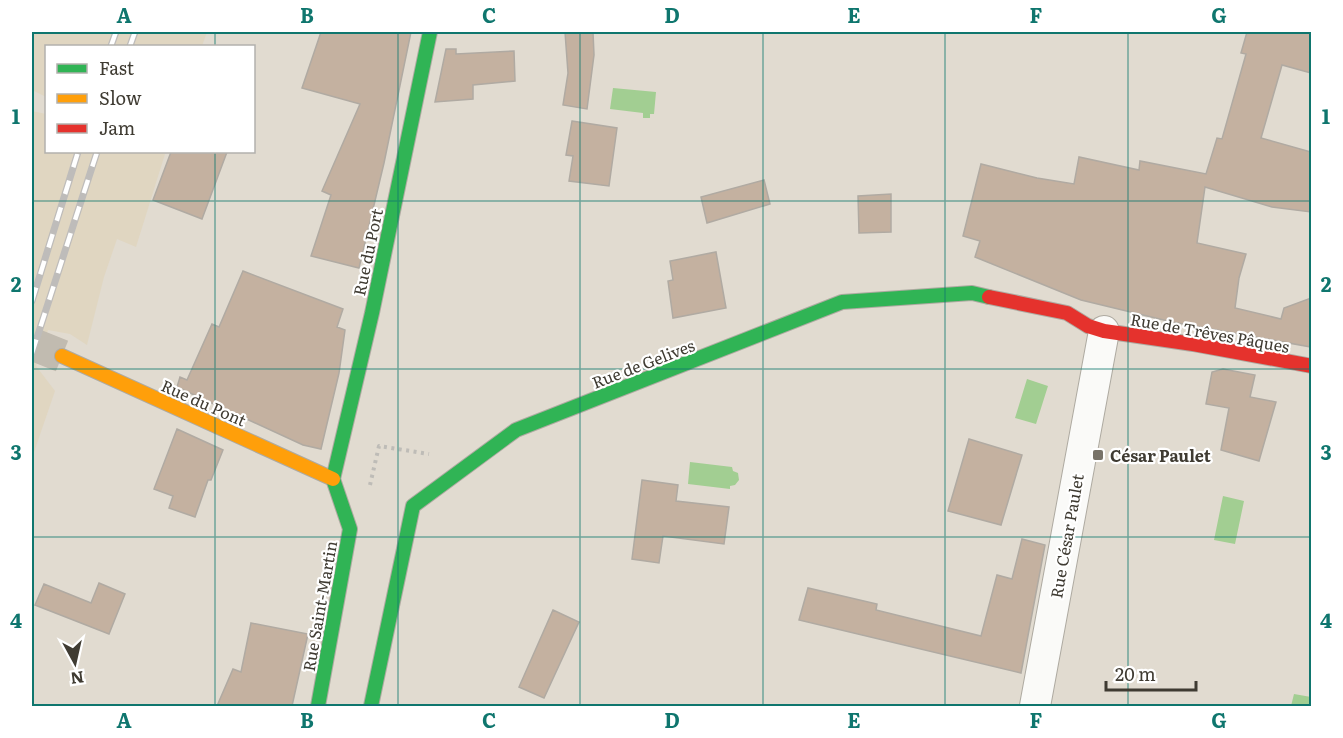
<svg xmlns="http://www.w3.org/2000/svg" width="1343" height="738" viewBox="0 0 1343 738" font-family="Literata,serif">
<rect width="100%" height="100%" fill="#e1dbd0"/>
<!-- built -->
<path fill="#e0d6c1" d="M34,32H207L202,46H46V97L32,90V45Z
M32,111L46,114V152H159L165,154L136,247L117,239L104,277L87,345L70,334L48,330L36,366L55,391L32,458Z"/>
<!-- water -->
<path fill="#a2ce92" d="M613,88L656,92L654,114H650V118H643V113L610,109Z
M1027,379L1048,386L1036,424L1015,418Z
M690,462L732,467L733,471L738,473L739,480L735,485L730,486V489L688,484Z
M1223,496L1244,501L1235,544L1214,540Z
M1294,694L1311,697V706H1291Z"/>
<!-- building -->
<path fill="#c4b1a0" stroke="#b0aaa2" stroke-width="1.5" d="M321,32H411L384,163L359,268L311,256L331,195L322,191L360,104L302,88Z
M565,32H593L594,55L587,109L563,105L568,73Z
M1247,32H1311V73L1282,65L1261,138L1311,152V212L1272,207L1205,187L1197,243L1246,254L1239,278L1235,308L1281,319L1284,308L1311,298V347L1172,322L1081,300L975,257L980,241L963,236L981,164L1037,178L1074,184L1079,157L1139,170L1140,161L1206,174L1217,138L1222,139L1246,54L1241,53Z
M446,49H456V54L514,51L515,81L473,85V99L435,102Z
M572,121L617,128L609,186L569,181L573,156L566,155Z
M171,152H227L202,219L153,200Z
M764,180L770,204L707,223L701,197Z
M891,194V232L859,233L858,196Z
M716,252L726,308L673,318L668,281L673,280L670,261Z
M243,271L343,309L337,327L345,330L339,373L321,449L303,445L177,387L180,377L187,380L212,324L219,327Z
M1223,369L1255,375L1250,397L1276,402L1259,461L1221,450L1229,408L1206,404L1212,372Z
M177,429L223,450L211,480H208L195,517L169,508L173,496L154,489Z
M969,439L1022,455L1001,525L948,511Z
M642,480L678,485L676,501L729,507L724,544L663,536L659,563L632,559Z
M1022,539L1045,545L1021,673L799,620L808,588L877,604L876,610L981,636L997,575L1012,579Z
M99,583L125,594L109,634L35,605L44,584L91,603Z
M553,610L579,622L544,698L519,687Z
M251,623L308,634L292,706H217L233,669L241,672Z"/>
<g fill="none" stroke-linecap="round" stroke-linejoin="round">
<!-- secondary-tunnel -->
<path stroke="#c1bbb0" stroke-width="33" stroke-dasharray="33 16" stroke-linecap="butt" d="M32,344L62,356"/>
<defs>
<path id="street" d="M1035,706L1104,331"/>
<path id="fast" d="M333,479L372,313L430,32
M318,706L350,529L333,479
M371,706L413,506L516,430L842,302L972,293L989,297"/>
<path id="slow" d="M62,356L333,479"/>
<path id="jam" d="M989,297L1067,313L1088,326L1104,331L1193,344L1312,366"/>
</defs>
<!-- street casing -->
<use href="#street" stroke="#aeaaa1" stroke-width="32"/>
<!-- fast casing -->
<use href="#fast" stroke="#aeaaa1" stroke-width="16"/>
<!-- slow casing -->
<use href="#slow" stroke="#aeaaa1" stroke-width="16"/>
<!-- jam casing -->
<use href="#jam" stroke="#aeaaa1" stroke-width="16"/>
<!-- path -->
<path stroke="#bebcb7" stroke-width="4" stroke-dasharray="3 4.5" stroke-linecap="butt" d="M370,485L379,446L429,454"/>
<!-- street -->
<use href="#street" stroke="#fafaf8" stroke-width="30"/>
<!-- fast -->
<use href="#fast" stroke="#30b455" stroke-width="14"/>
<!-- slow -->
<use href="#slow" stroke="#ff9f0a" stroke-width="14"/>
<!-- jam -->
<use href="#jam" stroke="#e5322d" stroke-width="14"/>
<defs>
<path id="rail" d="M111,46L116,32
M130,46L135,32
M32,301L78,152
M32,353L97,152"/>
</defs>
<!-- rail casing -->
<use href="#rail" stroke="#bebcba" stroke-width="7"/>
<!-- rail -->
<use href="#rail" stroke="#fff" stroke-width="4.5" stroke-dasharray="14" stroke-linecap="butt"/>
</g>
<!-- grid -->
<path fill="none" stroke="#0f766e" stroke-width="1.5" stroke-opacity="0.55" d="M215,32V46M398,32V706M580,32V706M763,32V706M945,32V706M1128,32V706M215,152V706M32,201H1312M32,369H1312M32,537H1312"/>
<!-- markers -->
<rect fill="#787369" stroke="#fff" stroke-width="2" x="1092" y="449" width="12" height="12" rx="3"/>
<g text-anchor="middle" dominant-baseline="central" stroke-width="4.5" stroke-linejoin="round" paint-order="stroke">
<!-- street labels -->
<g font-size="16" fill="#3f3b32" stroke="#fff">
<text transform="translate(367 252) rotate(-78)">Rue du Port</text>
<text transform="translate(1210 332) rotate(10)">Rue de Trêves Pâques</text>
<text transform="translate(643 363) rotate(-21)">Rue de Gelives</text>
<text transform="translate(204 402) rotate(24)">Rue du Pont</text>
<text transform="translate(1066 536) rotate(-80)">Rue César Paulet</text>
<text transform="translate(319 606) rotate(-80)">Rue Saint-Martin</text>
</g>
<!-- poi labels -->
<g font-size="16" font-weight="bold" fill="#3f3b32" stroke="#fff" text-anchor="start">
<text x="1110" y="455">César Paulet</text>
</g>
</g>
<!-- border -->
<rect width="1343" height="738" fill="none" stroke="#ffffff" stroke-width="66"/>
<!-- legend -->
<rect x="45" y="45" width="210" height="108" fill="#ffffff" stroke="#b2b1ad" stroke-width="1.5"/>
<rect x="57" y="64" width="30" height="9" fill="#30b455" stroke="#b2b1ad" stroke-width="1.5"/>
<text x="99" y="75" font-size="18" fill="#3f3b32">Fast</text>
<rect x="57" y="94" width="30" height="9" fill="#ff9f0a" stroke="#b2b1ad" stroke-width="1.5"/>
<text x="99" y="105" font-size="18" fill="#3f3b32">Slow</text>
<rect x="57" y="124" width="30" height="9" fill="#e5322d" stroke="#b2b1ad" stroke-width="1.5"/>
<text x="99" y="135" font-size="18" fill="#3f3b32">Jam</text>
<!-- north arrow -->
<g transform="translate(75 663) rotate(172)" stroke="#ffffff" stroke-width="4.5" paint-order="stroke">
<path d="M0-4.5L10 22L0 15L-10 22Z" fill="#3f3b32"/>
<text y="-9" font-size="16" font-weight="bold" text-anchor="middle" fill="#3f3b32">N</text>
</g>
<!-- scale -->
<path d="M1106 681v9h90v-9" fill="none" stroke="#3f3b32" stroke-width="3"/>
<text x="1115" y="681" font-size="18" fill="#3f3b32" stroke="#ffffff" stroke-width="4.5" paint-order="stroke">20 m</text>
<rect x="33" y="33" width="1277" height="672" fill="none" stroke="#0f766e" stroke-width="2"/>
<g font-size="20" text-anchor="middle" font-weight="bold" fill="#0f766e">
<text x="124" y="23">A</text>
<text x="307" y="23">B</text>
<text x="489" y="23">C</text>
<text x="672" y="23">D</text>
<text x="854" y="23">E</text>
<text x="1036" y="23">F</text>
<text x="1219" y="23">G</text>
<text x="16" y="124">1</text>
<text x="1326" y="124">1</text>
<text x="16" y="292">2</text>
<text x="1326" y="292">2</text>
<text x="16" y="460">3</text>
<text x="1326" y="460">3</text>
<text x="16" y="628">4</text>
<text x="1326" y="628">4</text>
<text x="124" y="728">A</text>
<text x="307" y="728">B</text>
<text x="489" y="728">C</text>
<text x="672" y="728">D</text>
<text x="854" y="728">E</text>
<text x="1036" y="728">F</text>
<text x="1219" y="728">G</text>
</g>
</svg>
